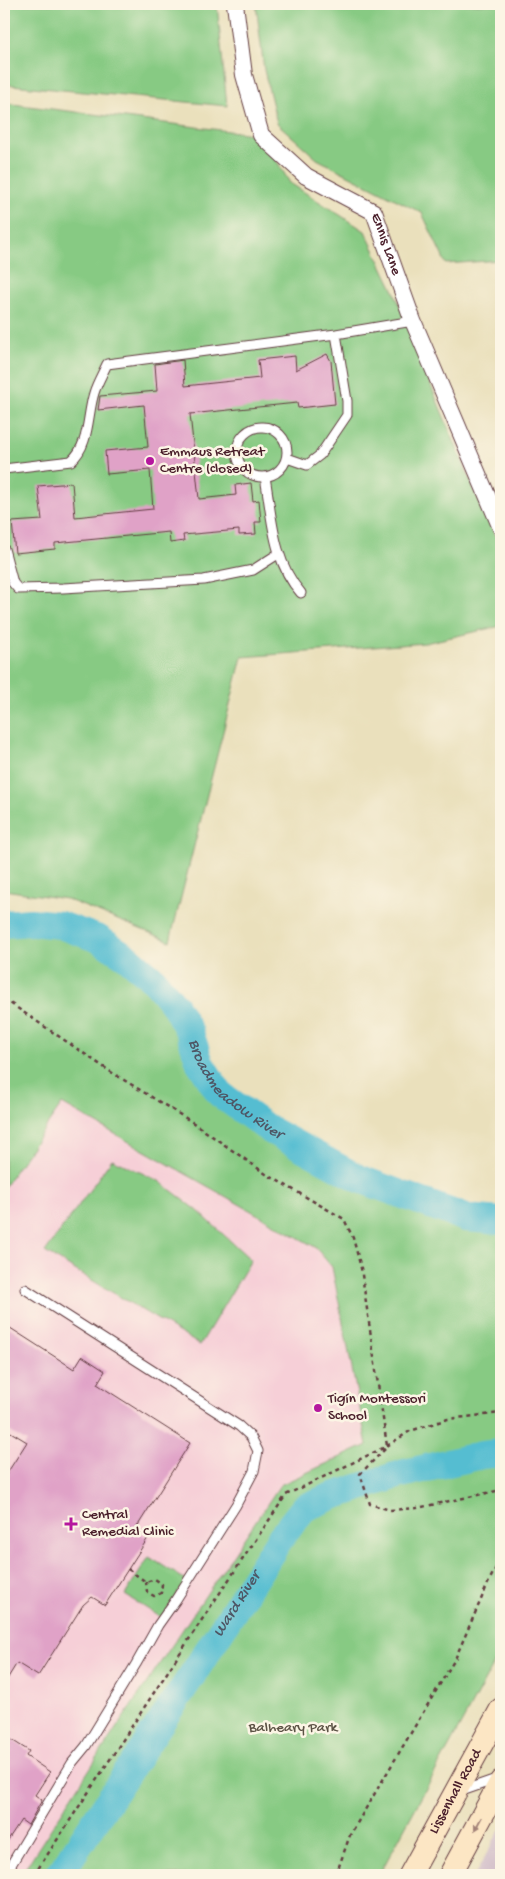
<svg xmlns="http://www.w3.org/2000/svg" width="505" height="1879" viewBox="0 0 505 1879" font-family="'Gochi Hand',sans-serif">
<rect width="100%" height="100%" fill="#fcf5e5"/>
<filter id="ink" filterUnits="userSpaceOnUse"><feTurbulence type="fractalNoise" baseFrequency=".02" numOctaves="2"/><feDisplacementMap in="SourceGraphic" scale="10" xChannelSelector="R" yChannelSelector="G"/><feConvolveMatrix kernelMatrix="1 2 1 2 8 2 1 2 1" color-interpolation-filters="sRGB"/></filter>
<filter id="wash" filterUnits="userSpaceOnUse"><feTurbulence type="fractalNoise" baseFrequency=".0096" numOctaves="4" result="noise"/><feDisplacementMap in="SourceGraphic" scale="20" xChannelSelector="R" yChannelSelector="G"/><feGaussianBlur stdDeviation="1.12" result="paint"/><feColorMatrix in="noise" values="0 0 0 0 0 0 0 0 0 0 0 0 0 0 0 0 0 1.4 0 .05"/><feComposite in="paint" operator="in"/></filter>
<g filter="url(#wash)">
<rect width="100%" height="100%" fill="#eae0bc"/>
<!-- built -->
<path fill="#f6cfd7" d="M62,1104L316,1247L332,1267L367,1446L280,1485L115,1730L21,1875H4V1187Z"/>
<!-- industrial -->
<path fill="#d1bdc9" d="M501,1827V1875H475Z"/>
<!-- green -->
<path fill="#87ca83" stroke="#687457" d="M4,4H217L227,106L11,85L4,86Z
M256,4H501V260L446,264L422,213L317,159L277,123L264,70Z
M4,103L261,135L290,183L365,231L394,291L419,357L473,487L501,548V626L425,643L242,657L170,941L66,899L4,890Z
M47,927L115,959L135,973L176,1029L193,1070L212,1097L256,1133L317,1166L368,1190L449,1220L487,1230H501V1651L379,1875H21L115,1730L280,1485L367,1445L332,1267L315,1247L62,1104L4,1187V931Z
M112,1159L159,1181L197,1210L251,1260L200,1345L45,1252Z
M149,1557L186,1580L162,1618L125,1595Z"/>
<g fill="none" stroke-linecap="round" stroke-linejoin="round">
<!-- river -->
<g stroke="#54bdd1" stroke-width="28">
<path id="s1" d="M4,924L31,922L60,925L99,939L127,957L154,980L175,1006L190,1033L200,1063L220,1094L270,1130L360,1179L466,1218L501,1221"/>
<path id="s2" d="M59,1875L193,1674L281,1537L304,1508L330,1497L401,1474L482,1455L501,1453"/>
</g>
</g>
<g id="blocks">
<!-- building -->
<path fill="#e0a2c7" d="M327,354L331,361L335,404L298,408L297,403L190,414L199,499L236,495L235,485L251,483L253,501L259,500L261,522H255L256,534L239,535V530L183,535L184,541L170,543L169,532L55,543V549L15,553L12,522L42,520L38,486L72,483L75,517L153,509L150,470L107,474L105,451L148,447L144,405L98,410L100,396L157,391L155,364L183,360L185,386L260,378L258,360L295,356L296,370Z
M4,1324L74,1369L82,1356L105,1371L97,1384L190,1443L135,1530L148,1538L105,1605L92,1597L83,1605L38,1676L17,1663L4,1684V1478L27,1442L4,1428Z
M4,1735L29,1751L26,1756L50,1772L35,1795L42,1800L28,1825L21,1820L4,1846Z"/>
</g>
</g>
<g filter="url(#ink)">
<use href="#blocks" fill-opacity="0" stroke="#623c41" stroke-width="1"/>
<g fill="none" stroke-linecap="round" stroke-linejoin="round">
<defs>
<path id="service" d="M237 452a25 25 0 1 1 50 0a25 25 0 1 1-50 0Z
M287,458L307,465L320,455L347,415V401L336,334
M4,469L71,461C90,445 87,415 94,393C97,383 103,373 107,364L336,334L413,321
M265,477C272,517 273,562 301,593
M4,549L13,583L18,589L63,588L204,580L253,570L278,554
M459,1792L499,1778
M5,1875L72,1763L86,1746L136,1664L158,1625L175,1601L236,1505L254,1471L258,1451L251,1437L239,1426L25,1289"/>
<g id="minor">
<path id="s3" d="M235,4L244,75L261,135L306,176L374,212L413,321L501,528"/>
</g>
<g id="secondary">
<path id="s4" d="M410,1875L501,1709"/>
<path d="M450,1875L501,1781"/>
</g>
</defs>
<!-- service casing -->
<use href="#service" stroke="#623c41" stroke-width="11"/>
<!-- minor casing -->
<use href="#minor" stroke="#623c41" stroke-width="18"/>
<!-- secondary casing -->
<use href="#secondary" stroke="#623c41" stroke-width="24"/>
<!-- path -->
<path stroke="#623c41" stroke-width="2.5" stroke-dasharray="4 4" stroke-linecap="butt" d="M4,999L111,1072L192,1122L266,1174L344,1219L353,1238L361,1268L387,1446
M385,1449L360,1474L370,1504L390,1510L417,1508L501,1490
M128,1569L146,1582L155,1579L162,1584L161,1593L154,1596L147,1592L146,1582
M34,1875L205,1615L286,1495L387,1446L410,1431L448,1419L501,1413
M336,1875L350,1835L455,1659L490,1579L501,1558"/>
<!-- service -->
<use href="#service" stroke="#fff" stroke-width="9"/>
<!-- minor -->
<use href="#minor" stroke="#fff" stroke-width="16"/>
<!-- secondary -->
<use href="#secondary" stroke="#fce6c4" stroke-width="22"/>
</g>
<!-- one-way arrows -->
<defs><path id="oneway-solid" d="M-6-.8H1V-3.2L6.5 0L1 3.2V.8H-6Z" transform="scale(1.25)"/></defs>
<use fill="#a38278" href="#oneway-solid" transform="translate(478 1824) rotate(118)"/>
</g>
<!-- markers -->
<g fill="#b5179e" stroke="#fcf5e5" stroke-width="2">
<circle cx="150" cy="461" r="5"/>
<circle cx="318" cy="1408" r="5"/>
<path d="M68.5 1516.5h5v5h5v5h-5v5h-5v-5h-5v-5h5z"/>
</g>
<g text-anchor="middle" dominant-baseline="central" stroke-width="5" stroke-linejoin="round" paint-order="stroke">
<!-- street labels -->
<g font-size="15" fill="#4a1f2b" stroke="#fcf5e5">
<text stroke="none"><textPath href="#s3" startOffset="306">Ennis Lane</textPath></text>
<text stroke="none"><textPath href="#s4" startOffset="95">Lissenhall Road</textPath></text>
</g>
<!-- poi labels -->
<g font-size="15" fill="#4a1f2b" stroke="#fcf5e5" text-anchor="start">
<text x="160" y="452">Emmaus Retreat<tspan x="160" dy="17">Centre (closed)</tspan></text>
<text x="328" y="1399">Tigín Montessori<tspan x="328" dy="17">School</tspan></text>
<text x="82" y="1515">Central<tspan x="82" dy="17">Remedial Clinic</tspan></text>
</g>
<!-- park labels -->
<g font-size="15" fill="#5c5245" stroke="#fcf5e5">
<text x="293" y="1728">Balheary Park</text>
</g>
<!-- water labels -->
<g font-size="16" font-style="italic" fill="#4e5665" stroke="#fcf5e5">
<text stroke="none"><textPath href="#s1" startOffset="306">Broadmeadow River</textPath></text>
<text stroke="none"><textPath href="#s2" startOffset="324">Ward River</textPath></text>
</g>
</g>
<!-- margin -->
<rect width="505" height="1879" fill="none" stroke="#fcf5e5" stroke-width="20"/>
</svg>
